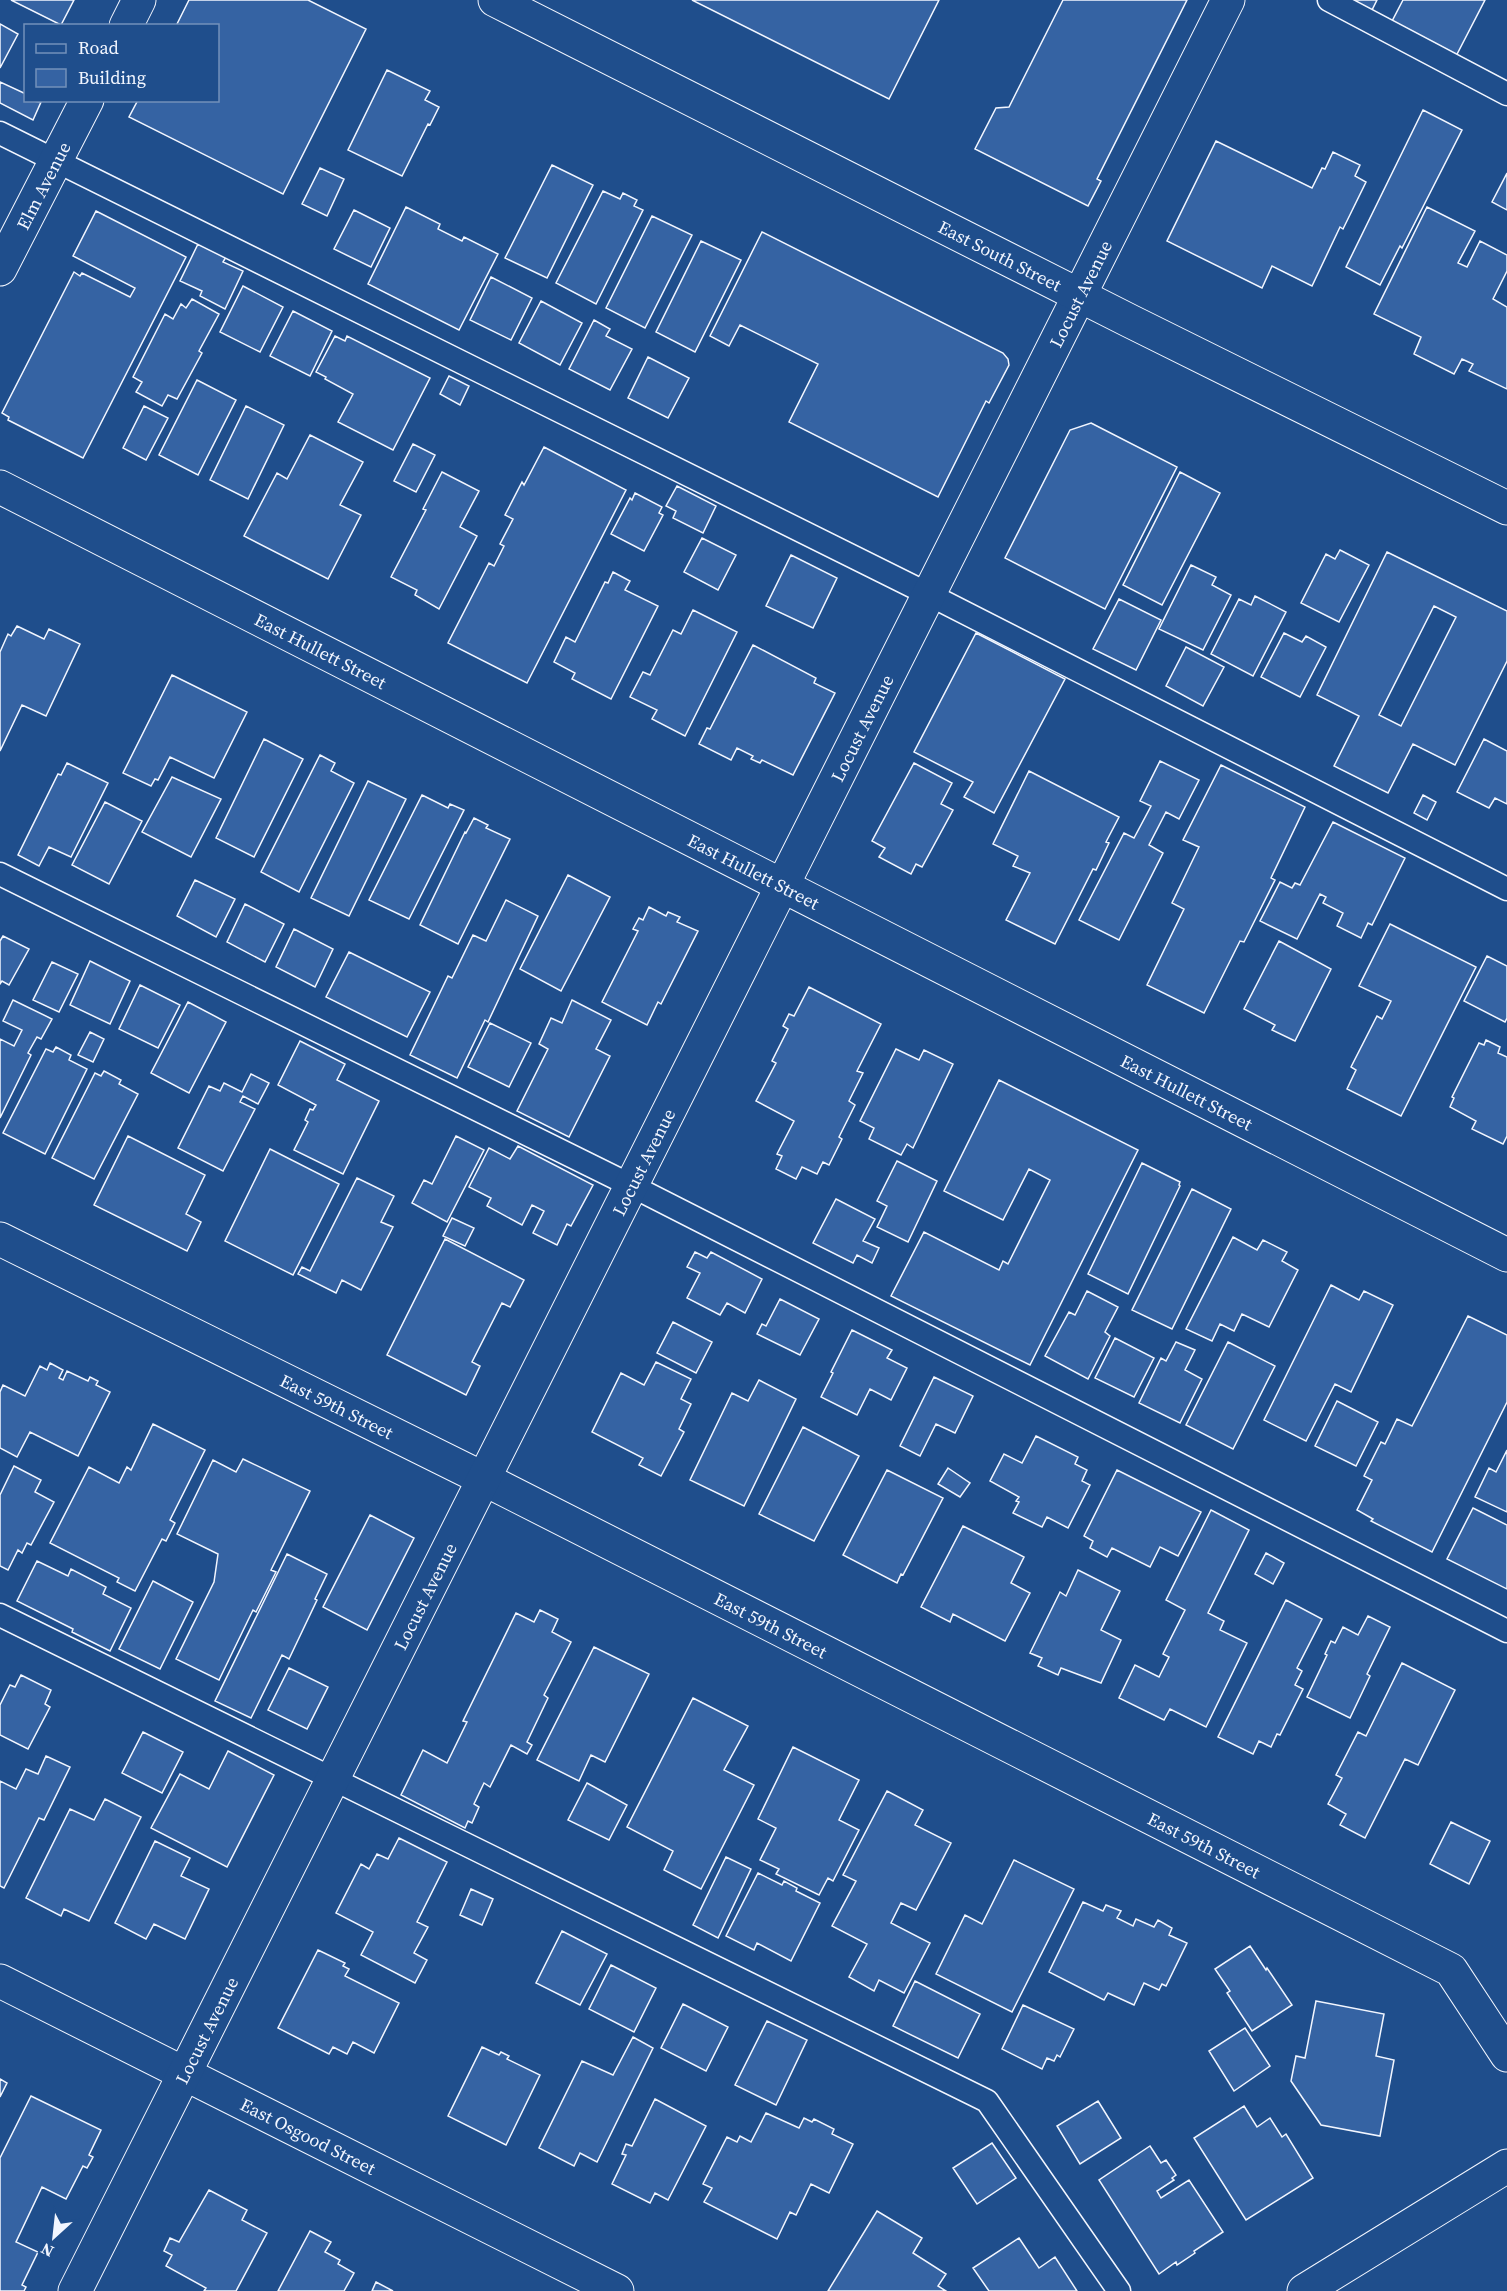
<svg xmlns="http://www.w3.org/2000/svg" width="1507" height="2291" viewBox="0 0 1507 2291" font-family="'Source Serif 4',serif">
<rect width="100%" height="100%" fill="#1f4e8c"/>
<!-- building -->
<path fill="#3563a3" stroke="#f2f6ff" stroke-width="1.5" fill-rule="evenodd" d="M11,0H74L61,25Z
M189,0H308L366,29L283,194L129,117L138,100H218V26H176Z
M692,0H939L889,99Z
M1063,0H1187L1097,179L1101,181L1088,206L975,149L996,108L1009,107Z
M1332,0H1377L1368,18Z
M1403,0H1485L1454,60L1389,27Z
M0,24L18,34L0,68Z
M387,70L430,91L425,100L439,107L430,125L428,124L402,176L348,150Z
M0,82L26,94V100L41,102L33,120L0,103Z
M1423,110L1462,130L1402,248L1400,246L1380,285L1346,267Z
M1216,141L1312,188L1322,168L1325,169L1333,152L1360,165L1355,176L1366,182L1343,229L1340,227L1312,286L1272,266L1262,288L1167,241Z
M552,165L593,185L547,278L505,258Z
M320,168L344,179L327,216L302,204Z
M1507,173V210L1492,202Z
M603,191L620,199L623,193L637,200L634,206L643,210L596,304L556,283Z
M406,207L440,224L438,229L462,241L464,237L498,254L459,330L368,284Z
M1427,207L1475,231L1458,263L1467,267L1480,241L1507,255V271L1493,299L1507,307V389L1469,371L1473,364L1462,359L1454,374L1414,354L1421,337L1374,314Z
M354,210L390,228L371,267L334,249Z
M96,211L186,257L83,458L8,420L9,417L2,413L74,272L80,276L82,273L130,297L135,288L73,256Z
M652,216L692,235L645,328L606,308Z
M762,232L1003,353L1008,359L1009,365L989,403L986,401L938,497L789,422L818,364L740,325L729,346L710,336Z
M701,241L741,260L695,352L656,332Z
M198,244L226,257L223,262L243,271L225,309L200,296L202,291L180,281Z
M491,277L532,298L511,340L470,320Z
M243,286L283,307L260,352L220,332Z
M192,299L219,314L199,351L202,353L177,399L168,395L162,406L136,392L142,382L133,377L165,314L173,319L181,304L186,308Z
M541,301L582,323L560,365L519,343Z
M293,311L332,331L310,376L270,356Z
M594,320L610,329L606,336L632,349L610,390L569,369Z
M335,336L345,341L347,336L430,378L393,450L338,422L353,394L325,379L326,377L316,372Z
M648,357L689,378L668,418L628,398Z
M449,376L469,386L460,405L440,394Z
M197,380L236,400L198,475L159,455Z
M144,406L168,418L146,460L123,448Z
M246,406L284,425L248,499L210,480Z
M1091,423L1177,467L1105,609L1005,558L1070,430Z
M310,435L363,462L340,505L361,515L328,579L244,536L277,473L287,479Z
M413,444L435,455L416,492L394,481Z
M544,447L626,490L527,683L448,643L489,563L494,566L504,546L500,544L513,519L505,515L522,482L524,485Z
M442,472L479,491L460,527L477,536L439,609L415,595L417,590L391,577L426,510L423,509Z
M1180,472L1220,493L1162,605L1123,585Z
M677,486L716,506L703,533L673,518L676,511L666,506Z
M635,493L662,507L659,513L663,515L644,551L611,534L630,498L632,500Z
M702,538L736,555L718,590L684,572Z
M1340,550L1369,565L1339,622L1301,603L1326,554L1335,559Z
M1387,552L1507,611V661L1455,765L1413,744L1388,793L1334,766L1359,716L1317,695ZM1434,606L1456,617L1401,726L1379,715Z
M791,555L837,578L813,628L766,606Z
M1191,565L1216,577L1212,585L1231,595L1203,650L1159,629Z
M613,572L630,581L625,590L658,606L611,699L572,679L575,673L554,662L566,637L575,642L605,582L608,583Z
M1255,596L1286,612L1253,676L1211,654L1239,599L1251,605Z
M1119,599L1161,620L1136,670L1093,649Z
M693,610L737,632L685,736L652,719L657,710L630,697L643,672L650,675L673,630L681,634Z
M17,626L44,639L49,629L80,644L46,716L22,705L0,751V652L8,634L11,636Z
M976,633L1065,679L994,813L964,797L973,782L914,752Z
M1284,633L1302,642L1306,636L1326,647L1300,697L1261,677Z
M753,645L816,678L814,683L835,693L793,775L762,760L760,763L751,759L753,756L737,748L731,760L699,744L707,728L710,729Z
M1186,647L1224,667L1203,706L1166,686Z
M172,675L247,712L214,778L170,757L158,780L155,779L151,786L123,773Z
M264,739L303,759L254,857L216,838Z
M1484,739L1507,751V804L1495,798L1489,808L1457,792Z
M320,755L335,763L331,771L354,783L299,892L261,872Z
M1160,761L1199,780L1179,819L1166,812L1149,845L1163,853L1119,940L1079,920L1124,833L1134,838L1151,806L1140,801Z
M67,763L108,783L71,857L49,847L39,866L18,855L58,774L61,775Z
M914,763L952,783L941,804L953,810L922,867L916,864L911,874L879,857L885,848L872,841Z
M1221,765L1305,807L1271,878L1275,880L1244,942L1240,941L1204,1013L1147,985L1184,909L1172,903L1199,847L1183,840Z
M1029,771L1119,817L1106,842L1109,843L1096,870L1093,869L1055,944L1006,920L1030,873L1013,866L1018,856L993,844Z
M172,777L221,799L191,857L142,832Z
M368,781L406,799L349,916L311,898Z
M422,795L448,808L450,804L464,810L409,919L369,900Z
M1423,795L1436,802L1427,820L1414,813Z
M105,802L142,821L109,884L72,865Z
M474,818L488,825L486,828L510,839L458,944L420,925L465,832L466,833Z
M1333,822L1405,858L1372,925L1368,923L1361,938L1337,926L1343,913L1323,903L1326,897L1320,894L1297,939L1260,921L1280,882L1292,888L1295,883L1300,885Z
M568,875L610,897L561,991L520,969Z
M195,880L235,899L216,937L177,916Z
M506,900L538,916L488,1022L485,1020L457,1078L410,1055L448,976L452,978L473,935L486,941Z
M245,904L284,924L265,962L227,942Z
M649,907L666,916L668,912L680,917L677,922L698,931L661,1004L658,1002L647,1025L602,1002L638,931L633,929L639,918L643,920Z
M1390,924L1476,967L1401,1116L1347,1089L1356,1070L1351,1067L1377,1016L1382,1019L1391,1001L1359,986Z
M294,929L333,949L315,987L276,967Z
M3,936L29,949L9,985L2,981L0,984V941Z
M1279,941L1331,969L1295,1041L1272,1030L1275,1025L1244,1009Z
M349,952L430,992L407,1037L326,997Z
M1487,956L1507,966V1018L1505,1022L1464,1001Z
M90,961L130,981L110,1024L70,1005Z
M52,962L78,974L59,1012L33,1000Z
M140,985L180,1005L158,1048L119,1029Z
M809,987L881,1024L857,1071L863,1073L849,1101L855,1105L839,1137L842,1139L829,1165L823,1162L817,1174L802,1167L796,1179L776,1169L782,1156L777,1154L794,1121L756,1101L776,1063L772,1061L788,1029L783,1026L789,1014L794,1016Z
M13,1000L52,1019L41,1039L37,1037L28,1053L31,1055L0,1118V1039L14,1046L22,1030L3,1021Z
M572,1000L611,1020L596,1049L610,1056L569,1137L517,1111L548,1049L539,1044L551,1018L562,1023Z
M188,1002L226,1022L189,1093L151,1073Z
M490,1023L531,1043L509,1087L468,1067Z
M90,1032L104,1039L93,1062L78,1055Z
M1486,1040L1500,1047L1498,1053L1507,1057V1136L1503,1144L1472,1129L1476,1121L1450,1107L1454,1098L1452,1097L1479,1043L1484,1045Z
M300,1041L345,1064L337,1080L379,1101L343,1174L294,1150L308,1122L305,1120L310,1109L313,1110L316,1105L278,1085Z
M56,1047L71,1055L69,1060L87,1069L45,1154L3,1133L46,1049L53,1052Z
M896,1049L919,1060L924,1050L953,1064L913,1148L907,1144L901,1155L869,1139L874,1128L860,1121Z
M104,1071L121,1080L119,1084L138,1094L94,1179L52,1158L95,1073L101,1076Z
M251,1074L269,1083L258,1104L243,1096L240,1102L255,1109L223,1171L178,1148L209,1086L220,1091L224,1083L242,1092Z
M999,1080L1138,1150L1030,1365L891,1296L924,1232L999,1270L1003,1261L1008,1264L1050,1180L1029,1169L1003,1220L944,1191Z
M128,1136L205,1175L186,1214L201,1222L187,1251L94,1205Z
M456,1136L484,1150L447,1222L412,1203L424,1180L432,1184Z
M518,1146L593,1185L571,1226L567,1224L557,1245L533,1233L544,1211L532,1205L522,1225L487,1206L491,1198L469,1187L489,1148L510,1159Z
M270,1149L339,1184L293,1275L225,1241Z
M897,1161L937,1181L908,1242L877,1227L887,1206L877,1201Z
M1142,1163L1180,1182L1179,1185L1180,1186L1128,1294L1088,1274Z
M357,1178L394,1196L381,1222L393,1227L361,1290L342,1280L336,1293L298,1274L302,1267L310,1271Z
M1192,1189L1231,1209L1172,1329L1132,1310Z
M836,1199L875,1219L863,1241L879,1248L872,1263L857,1255L853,1263L813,1243Z
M452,1218L474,1228L465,1246L443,1236Z
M1233,1237L1257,1250L1263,1240L1287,1252L1282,1261L1298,1270L1269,1327L1242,1314L1234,1331L1220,1324L1212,1341L1186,1329Z
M445,1239L524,1280L510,1307L502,1303L472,1362L480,1366L466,1395L387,1355Z
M695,1252L707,1258L711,1252L762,1279L745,1313L727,1303L720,1315L687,1298L700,1273L687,1267Z
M1331,1285L1359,1300L1364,1291L1393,1305L1351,1392L1335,1384L1306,1441L1264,1420Z
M1087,1291L1118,1307L1105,1332L1110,1336L1088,1379L1045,1356L1069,1312L1075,1315Z
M780,1299L819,1319L800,1355L757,1334L762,1324L766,1326Z
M1468,1316L1507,1335V1402L1432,1552L1371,1521L1373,1519L1357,1510L1372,1480L1364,1476L1381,1442L1385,1444L1397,1419L1412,1426Z
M673,1322L712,1342L696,1373L657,1353Z
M852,1330L892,1350L887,1358L907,1368L891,1400L870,1389L857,1415L821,1397L833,1373L831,1372Z
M1115,1338L1154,1358L1134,1397L1095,1378Z
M1176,1342L1195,1350L1185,1370L1202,1379L1180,1423L1139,1403L1161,1358L1166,1361Z
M1228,1342L1275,1366L1233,1449L1186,1425Z
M656,1362L691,1379L681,1399L691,1404L679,1429L684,1432L661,1476L639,1465L643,1458L592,1432L621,1373L644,1385Z
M50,1363L63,1370L59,1378L63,1380L67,1371L88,1381L90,1377L98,1381L96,1385L110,1392L78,1456L30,1432L17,1457L0,1448V1392L3,1385L25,1396L40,1366L47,1370Z
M934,1377L973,1396L955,1433L936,1424L920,1456L900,1446Z
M759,1380L796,1399L744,1506L690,1480L732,1393L748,1401Z
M1337,1401L1378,1422L1356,1466L1315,1446Z
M153,1424L205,1450L170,1520L175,1523L166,1541L162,1539L135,1591L117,1582L119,1578L50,1543L89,1467L119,1483L127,1467L131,1470Z
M803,1427L859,1456L814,1541L759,1514Z
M1036,1436L1078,1457L1075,1464L1087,1470L1082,1481L1090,1485L1068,1528L1047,1517L1042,1527L1013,1513L1019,1502L1016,1501L1019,1497L990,1481L1004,1454L1022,1463Z
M1507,1450V1512L1475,1497L1489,1468L1496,1472Z
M243,1459L310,1491L271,1570L276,1572L256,1612L253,1610L219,1680L176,1659L214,1582L218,1554L177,1534L213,1460L236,1472Z
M14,1466L41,1480L35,1492L54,1502L31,1545L27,1543L22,1553L18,1550L8,1570L0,1566V1495Z
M948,1468L970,1483L960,1497L938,1484Z
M887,1470L943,1498L903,1575L901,1574L897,1583L843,1555Z
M1117,1470L1201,1512L1178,1556L1160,1547L1150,1567L1112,1548L1107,1557L1090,1548L1093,1541L1084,1536Z
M1473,1508L1507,1525V1589L1447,1559Z
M1211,1510L1249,1530L1208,1613L1224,1621L1220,1630L1247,1643L1206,1727L1170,1709L1164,1720L1119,1698L1135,1665L1159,1677L1169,1657L1163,1654L1185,1610L1166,1600Z
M370,1515L414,1538L367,1630L323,1607Z
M963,1526L1024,1557L1011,1583L1030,1593L1005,1641L953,1614L950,1622L921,1607Z
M1266,1553L1284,1563L1273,1584L1255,1574Z
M287,1554L327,1574L315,1599L317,1600L289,1659L282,1655L251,1718L215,1701Z
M37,1561L68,1576L71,1569L106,1587L103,1594L131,1608L110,1651L72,1632L73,1629L17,1601Z
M1078,1570L1120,1591L1101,1630L1121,1640L1101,1683L1061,1668L1058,1675L1038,1666L1042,1658L1030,1653L1060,1592L1066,1596Z
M153,1581L193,1602L160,1669L119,1649Z
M1286,1600L1322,1619L1297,1668L1302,1671L1295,1685L1303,1689L1280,1735L1277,1734L1271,1747L1259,1741L1253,1754L1218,1737Z
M540,1610L558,1619L552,1632L571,1642L544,1695L548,1698L527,1742L532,1745L527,1754L511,1745L490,1787L484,1783L474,1804L479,1807L472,1823L468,1821L465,1828L401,1795L423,1750L447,1763L467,1722L463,1721L516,1613L534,1622Z
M1368,1616L1390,1627L1367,1674L1370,1676L1350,1718L1307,1697L1327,1655L1325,1654L1331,1641L1335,1643L1343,1627L1358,1635Z
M594,1647L649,1674L605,1762L591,1755L579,1781L537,1760Z
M1402,1663L1455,1690L1418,1765L1405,1759L1365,1838L1340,1825L1346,1814L1328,1804L1342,1778L1336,1775L1358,1732L1366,1736Z
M289,1668L328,1687L307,1729L268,1710Z
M21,1675L51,1690L45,1704L50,1707L28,1749L0,1735V1705L10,1685L15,1687Z
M693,1698L748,1726L724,1770L754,1785L701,1889L664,1870L673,1851L627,1827Z
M143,1732L183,1752L162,1793L122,1773Z
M793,1747L859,1780L839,1820L859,1830L833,1881L828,1878L819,1895L776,1874L779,1869L760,1860L776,1828L758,1819Z
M228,1751L274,1775L227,1867L151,1828L180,1774L209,1789Z
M46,1756L70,1767L44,1820L39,1818L4,1888L0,1886V1781L16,1789L26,1769L38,1774Z
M587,1783L627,1805L609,1840L568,1820Z
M887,1791L923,1810L915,1825L951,1843L916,1910L901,1903L891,1923L930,1943L904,1993L879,1980L874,1991L849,1977L867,1944L832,1926L856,1881L843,1875Z
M105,1799L141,1817L89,1921L64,1909L61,1916L26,1898L70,1809L94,1820Z
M1451,1822L1490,1841L1469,1884L1430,1864Z
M399,1838L447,1862L417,1922L428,1927L414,1953L427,1960L415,1983L361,1955L373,1932L336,1913L361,1864L369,1869L377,1854L388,1859Z
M155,1841L190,1858L181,1876L209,1889L185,1939L154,1924L146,1939L115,1923Z
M726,1857L751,1869L718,1938L693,1925Z
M1014,1860L1074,1889L1012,2012L936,1974L965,1915L982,1924Z
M758,1873L782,1885L784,1881L797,1888L796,1891L820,1903L791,1961L757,1943L754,1950L726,1936Z
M471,1889L493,1899L482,1925L460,1915Z
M1083,1902L1103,1911L1106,1905L1121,1911L1117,1918L1133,1926L1136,1919L1154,1927L1158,1920L1172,1928L1169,1935L1187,1943L1166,1986L1162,1984L1159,1990L1144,1983L1134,2005L1108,1993L1104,2000L1049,1972Z
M562,1931L607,1954L580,2005L536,1983Z
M1250,1946L1266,1970L1267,1968L1292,2005L1252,2031L1227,1993L1230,1991L1215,1969Z
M318,1950L345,1963L343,1966L349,1969L345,1976L399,2003L374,2053L353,2042L347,2054L333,2047L329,2054L278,2028Z
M611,1965L656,1988L634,2032L589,2009Z
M915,1981L980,2014L958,2058L893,2026Z
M1316,2001L1384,2014L1376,2056L1394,2060L1380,2136L1321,2125L1291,2081L1296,2056L1305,2058Z
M683,2004L728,2027L706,2071L661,2048Z
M1023,2005L1074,2029L1060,2057L1057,2055L1054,2061L1047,2058L1042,2069L1002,2049Z
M767,2021L807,2040L776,2105L735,2085Z
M1245,2028L1270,2066L1234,2091L1209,2051Z
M633,2037L653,2048L597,2162L580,2153L574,2166L539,2148L582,2061L613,2075Z
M482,2047L499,2055L501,2052L509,2056L507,2059L540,2075L506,2145L448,2116Z
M0,2079L7,2083L0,2097Z
M31,2096L101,2130L89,2155L93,2157L87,2168L83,2166L66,2199L42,2187L16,2242L38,2252L22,2285L26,2287L24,2291H0V2158Z
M655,2099L706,2126L668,2200L655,2193L650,2203L612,2184L626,2155L622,2154L626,2144L632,2146Z
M1098,2101L1121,2138L1080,2164L1057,2126Z
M1244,2106L1257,2127L1270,2118L1282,2137L1286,2134L1313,2178L1246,2220L1194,2138Z
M766,2113L799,2128L804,2118L812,2122L814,2119L834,2129L832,2134L853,2144L829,2193L811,2184L796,2215L790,2212L777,2239L704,2202L712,2188L703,2184L727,2137L737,2142L740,2136L751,2142Z
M992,2143L1016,2178L977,2204L953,2168Z
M1150,2146L1161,2163L1166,2160L1176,2175L1172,2178L1174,2180L1157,2191L1161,2198L1189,2180L1223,2232L1194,2251L1195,2253L1177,2265L1176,2262L1159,2274L1099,2180Z
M209,2190L247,2210L242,2220L267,2233L236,2291H204L206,2288L166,2266L172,2255L164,2251L170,2238L179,2242Z
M877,2211L922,2238L913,2253L946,2274L938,2286L946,2291H828Z
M310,2231L331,2242L325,2252L340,2260L338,2264L354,2273L344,2291H278Z
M1019,2238L1039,2268L1055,2257L1077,2291H989L973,2268Z
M376,2282L393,2291H372Z"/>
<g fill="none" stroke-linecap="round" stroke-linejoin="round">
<defs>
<path id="service" d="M1329,0L1507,94
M0,133L930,595L1507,889
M0,874L632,1186L1507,1631
M0,1615L987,2101L1119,2291"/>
<g id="minor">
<path d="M126,26L139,0"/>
<path id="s1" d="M0,269L87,100"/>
<path id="s2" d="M0,487L1507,1255"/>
<path id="s3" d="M0,1239L484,1479L1451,1970L1507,2055"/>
<path id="s4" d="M0,1981L617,2291"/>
<path id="s5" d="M75,2291L1228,0"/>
<path d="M1304,2291L1507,2166"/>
</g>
<g id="tertiary">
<path id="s6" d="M495,0L1130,321L1507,508"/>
</g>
</defs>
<!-- service casing -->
<use href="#service" stroke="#f2f6ff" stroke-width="25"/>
<!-- minor casing -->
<use href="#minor" stroke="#f2f6ff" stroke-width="35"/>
<!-- tertiary casing -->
<use href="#tertiary" stroke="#f2f6ff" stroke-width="35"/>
<!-- service -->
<use href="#service" stroke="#1f4e8c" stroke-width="22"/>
<!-- minor -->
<use href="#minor" stroke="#1f4e8c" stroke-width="33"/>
<!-- tertiary -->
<use href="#tertiary" stroke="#1f4e8c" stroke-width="33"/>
</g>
<g text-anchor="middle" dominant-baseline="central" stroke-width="4.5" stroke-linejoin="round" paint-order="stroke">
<!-- street labels -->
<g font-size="18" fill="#f2f6ff" stroke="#1f4e8c">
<text stroke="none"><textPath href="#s1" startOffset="94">Elm Avenue</textPath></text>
<text stroke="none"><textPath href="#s6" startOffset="566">East South Street</textPath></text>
<text stroke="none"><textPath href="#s5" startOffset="2236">Locust Avenue</textPath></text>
<text stroke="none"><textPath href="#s2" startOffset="360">East Hullett Street</textPath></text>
<text stroke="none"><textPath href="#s5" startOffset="1750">Locust Avenue</textPath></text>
<text stroke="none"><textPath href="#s2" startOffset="846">East Hullett Street</textPath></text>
<text stroke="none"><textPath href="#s2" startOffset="1332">East Hullett Street</textPath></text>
<text stroke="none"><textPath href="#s5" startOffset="1264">Locust Avenue</textPath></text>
<text stroke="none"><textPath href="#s3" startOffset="376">East 59th Street</textPath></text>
<text stroke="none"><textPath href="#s5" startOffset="778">Locust Avenue</textPath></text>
<text stroke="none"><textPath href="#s3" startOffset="862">East 59th Street</textPath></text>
<text stroke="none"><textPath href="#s3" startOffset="1348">East 59th Street</textPath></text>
<text stroke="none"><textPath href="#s5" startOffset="292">Locust Avenue</textPath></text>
<text stroke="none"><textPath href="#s4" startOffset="345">East Osgood Street</textPath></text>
</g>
</g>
<!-- legend -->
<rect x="24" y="24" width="195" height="78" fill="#1f4e8c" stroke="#7391ba" stroke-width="1.5"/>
<rect x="36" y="44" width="30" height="9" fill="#1f4e8c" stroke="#7391ba" stroke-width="1.5"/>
<text x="78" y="54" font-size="18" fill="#f2f6ff">Road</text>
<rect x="36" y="69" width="30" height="18" fill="#3563a3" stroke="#7391ba" stroke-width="1.5"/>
<text x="78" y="84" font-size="18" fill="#f2f6ff">Building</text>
<!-- north arrow -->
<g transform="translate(54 2237) rotate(207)" stroke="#1f4e8c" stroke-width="4.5" paint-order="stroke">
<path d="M0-4.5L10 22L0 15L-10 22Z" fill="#f2f6ff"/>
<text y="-9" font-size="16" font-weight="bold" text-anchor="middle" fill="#f2f6ff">N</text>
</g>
</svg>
